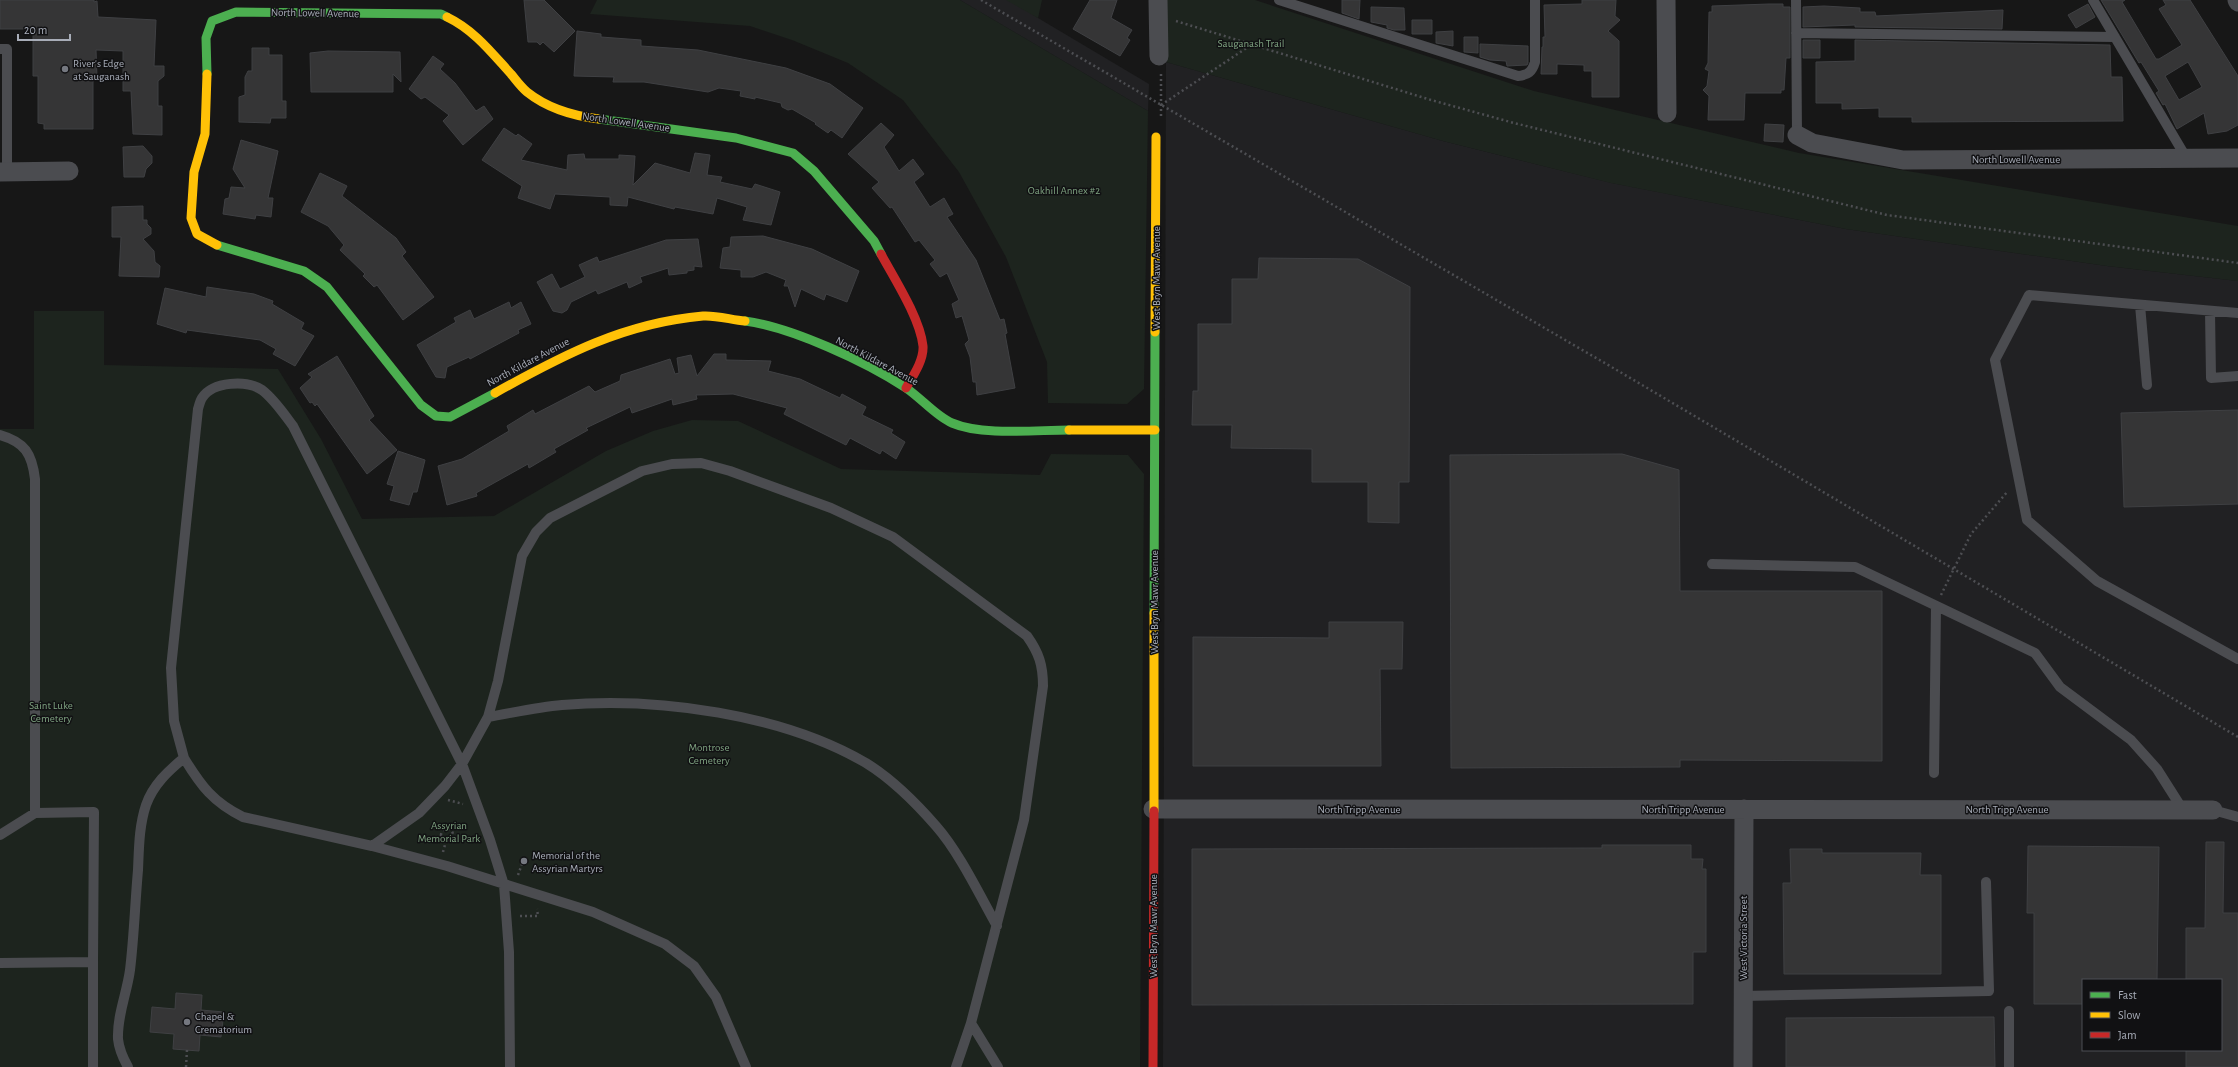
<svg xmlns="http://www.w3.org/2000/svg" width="2238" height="1067" viewBox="0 0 2238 1067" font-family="'Alegreya Sans',sans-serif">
<rect width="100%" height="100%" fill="#171717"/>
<!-- built -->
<path fill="#212123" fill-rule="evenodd" d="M960,0H1011L1038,18L1149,84L1148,111Z
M1166,62L1443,141L1612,183L1846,229L2107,266L2238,281V1067H1163ZM2083,980H2221V1050H2083Z"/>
<!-- green -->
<path fill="#1d241e" d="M597,0H960L1148,111L1144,389L1127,404L1048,403L1047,362L1006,257L959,172L903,100L848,63L792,40L750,26L590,14Z
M1006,0H1042L1038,18Z
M1167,0H1255L1534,91L1799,153L2238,226V281L2107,266L1846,229L1611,183L1443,141L1166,62Z
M34,311H104V365L278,369L321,439L362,519L494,516L606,451L653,431L692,420L738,421L841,469L1040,475L1051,454L1128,455L1144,474L1140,1067H0V429H34Z"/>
<!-- building -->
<path fill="#353536" stroke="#3f4043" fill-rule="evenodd" d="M0,0H94V2L97,1L98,17L156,20L154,66H164V76L158,81V106H162V135L133,134L131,91H123V51L96,50L97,77H93V129H44V124L38,123V76H33V29H0Z
M524,0H544L575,31L554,52L543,42L540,45L537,42H528Z
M1090,0H1117L1111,18L1132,30L1127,38L1130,40L1120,56L1073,29Z
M1342,0H1360L1359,19L1342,13Z
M1582,0H1616L1615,16L1620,20L1608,31L1619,41V97H1592V71H1584V65L1557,64V74H1541L1542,47H1543V37H1545L1544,5L1582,4Z
M2101,0H2125L2122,2L2156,59H2159L2182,45L2159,9L2166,5L2163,0H2190L2238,76V125L2227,131L2208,134L2204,113L2177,129L2165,104L2163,105L2156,93L2159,91L2141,62L2139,63ZM2188,62L2202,87L2179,100L2165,76Z
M1769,4H1783V7H1790V58H1786L1784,90H1781V93H1745L1744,120H1708L1709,96L1703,90L1707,86L1709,71L1705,69L1708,63L1709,12H1712V6Z
M2088,4L2095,17L2076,28L2068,15Z
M1824,6L1860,8V12H1875L1876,16L2003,10L2002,29L1855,27V25L1803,27V7Z
M1371,7L1404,8L1405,30H1394L1387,28V25L1371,22Z
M1412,20H1432V34H1412Z
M577,31L601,34V37L641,40V46L698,50L786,68L830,84L863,108L842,138L831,130L828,133L815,124L816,123L792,109L788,110L782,107L781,103L755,97V99L740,96L741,91L719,88L708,92L644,82H613L614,77L574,76Z
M1453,31V46L1436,43V32Z
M1464,37H1478V53L1464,52Z
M1803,40H1820V58H1803Z
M1855,40L2110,45L2111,77H2122L2123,121L1912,122V117H1879V108L1842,109V103H1816V62L1855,61Z
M1480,44L1528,46V63L1527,65L1507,66L1506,61L1490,60L1480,57Z
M252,48H269V55H282V101H286V118H271L270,123L239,122V97L245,95V77L248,71H252Z
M328,51L400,52L401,82L393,74V92H311L310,53Z
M433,56L444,64L440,69L455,83L476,111L484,106L493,119L463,145L443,121L449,115L425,97L421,99L409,89Z
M881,123L894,135L884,147L899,171L913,159L924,174L914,182L930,207L944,198L953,214L947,217L976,260L1000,320L1004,319L1007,333L1005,334L1015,388L977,395L976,382H973L970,357L965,344L969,340L962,316L956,318L952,304L959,300L947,273L940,277L930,264L935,260L919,240L915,242L892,207L890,208L872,188L879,182L848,154Z
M1765,124L1784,125L1783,142L1764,141Z
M504,128L516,136L518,134L532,144L521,160L567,170L568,155L584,154L585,159H619V155L635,156L633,185L655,163L690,173L695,153L710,155L707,175L722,177L720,182L752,189L755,184L780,192L771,225L743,220L747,207L717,198L713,214L675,207L674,209L628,197L627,206L610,205V197L555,194L550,209L518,198L522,186L482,160Z
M241,140L278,151L268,198H273L271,217L256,215L255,219L223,214L225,199L229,198L231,187L245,188L233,169Z
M143,146L152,156V163L146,169L144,177H124L123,147Z
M320,173L347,186L342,196L396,238L406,252L402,256L434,297L403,320L377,285L374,287L363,276L365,274L340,250L344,245L328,226L301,212Z
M143,206V220H147V224L151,228V234L143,239L154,251L155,262L160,266L159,277L119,276L121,237H112V207Z
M763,236L812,249L859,271L847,302L826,294L824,300L801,289L795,307L788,286H784L786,280L766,272L753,277H741V270L720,268L723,248L730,247L731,237Z
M698,239L702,267L694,266V270L687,271V273L669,275L668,268L640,277L642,282L629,288L627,282L598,294L596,290L571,302L567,310L562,313L553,311L537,282L552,274L560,289L585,277L579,265L597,257L599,262L666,240Z
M1259,258L1358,259L1410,287L1409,482H1399V523L1368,522V482H1312V449L1231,448L1232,425H1192L1193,391H1198V324H1232V279H1258Z
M207,287L254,294L273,301L272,304L304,323L301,329L314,336L295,366L273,354L276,349L260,340L187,330L186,333L157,324L165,288L206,297Z
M509,302L511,308L521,302L531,324L518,330L519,333L470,359L469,357L447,367L445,378L436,377L417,345L456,322L454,318L470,310L474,319Z
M714,354H726V360L771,361L768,371L800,379L840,398L842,394L866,407L862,415L893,430L891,433L905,442L896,459L882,450L880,454L850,438L846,445L784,414L787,408L733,394L696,395L697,399L673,405L672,399L632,413L630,407L586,428L588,430L554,449L556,452L529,468L528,464L476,493L477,496L447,505L438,466L462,459L509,431L507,426L533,410L535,414L589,386L595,392L620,381L621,375L670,359L675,374L679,373L677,358L691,355L697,376Z
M337,356L374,416L369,420L397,450L367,474L317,404L315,406L312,402L310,403L300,388L312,377L308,374Z
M2238,410V504L2124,507L2121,413Z
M398,451L425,460L417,492H413L409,505L390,500L394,486L387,484Z
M1622,454L1679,470L1680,591H1882V761L1680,760V767L1451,768L1450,455Z
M1329,622H1403L1402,669H1380L1381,766H1193V637L1329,638Z
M2206,842H2224L2223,913H2238V1067H2186V1050H2221V980H2186V928H2205Z
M1602,845H1691V859H1703L1702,869H1706V952H1693V1004L1192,1005V849L1602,848Z
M2028,846L2159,847L2157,980H2083V1004H2034V913H2027Z
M1790,849H1822V853H1921L1920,875H1941V974H1784L1783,883H1791Z
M176,993L202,995L201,1010L224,1012L221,1037L200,1035L199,1051L173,1049L174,1034L150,1032L152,1007L175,1009Z
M1994,1017L1995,1067H1786V1018Z"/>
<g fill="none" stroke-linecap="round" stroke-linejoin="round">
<!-- path -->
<path stroke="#4d4e52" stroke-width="2.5" stroke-dasharray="2 3" stroke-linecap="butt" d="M981,0L1615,369L2238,737
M1176,21L1431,100L1514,123L1887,215L2238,263
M1161,74V119
M1161,105L1251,45
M1941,595L1971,534L2008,491
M448,800L463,804
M441 835a6 6 0 1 1 12 0a6 6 0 1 1-12 0Z
M443,852L446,841
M518,875L522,864
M520,916H538L537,909
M186,1067L187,1050"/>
<!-- lane -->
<path stroke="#4b4c50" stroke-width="10" d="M1279,0L1518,76C1528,75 1532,72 1535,62V0
M1796,0L1797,135
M2093,0L2187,159
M1796,33L2115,37
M0,49H7V171
M2140,305L2147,385
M2210,311L2211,378L2238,376
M2238,313L2029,295L1995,360L2027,520L2097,581L2238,659
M0,435C25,442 32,454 35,479V813L0,835
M1712,564L1855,567L2035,653L2060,687L2131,740L2157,769L2183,810
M488,717C512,713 537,707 562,705C658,697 782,714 866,763C892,779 916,803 936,826C959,852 979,894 997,926
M184,758L174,721L171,668L198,409C199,406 200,401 202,398C213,381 247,380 262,390C274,399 284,414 293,426L462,764L490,840L504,885L509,952L510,1067
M1934,773L1936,606
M2213,810L2238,817
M372,846L419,813L445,786L462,764L488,717L498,681L522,556L536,532L550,518L642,471L672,464L701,463L730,471L831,508L893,537L1027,636C1039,653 1043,665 1043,686L1024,820L971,1023L956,1067
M0,963L93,962L94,812L35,813
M1743,996L1989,991L1986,882
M2009,1011V1067
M971,1023L998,1067
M93,1067V962
M128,1067C123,1058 119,1049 118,1039C117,1015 127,993 130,970C134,937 135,904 138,870C139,848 139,826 146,805C153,785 168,771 184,758C201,786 213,802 243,817L372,846L447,866L593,912L665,944L694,966L716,997L746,1067"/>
<!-- street -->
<path stroke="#4b4c50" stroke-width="19" d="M1158,0L1159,56
M1666,0L1667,113
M2237,0L2238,2
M1797,135L1812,143L1903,160L2238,158
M0,172L69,171
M1153,809L2213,810
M1743,1067L1744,809"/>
<!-- fast -->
<path stroke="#4caf50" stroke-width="9" d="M207,74L206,38L212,21L236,12L441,14L447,17
M599,119L736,138L793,153L814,171L874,241L881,254
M217,245L304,271L327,287L421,405L436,416L450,417L495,393
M745,321C791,327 867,362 906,388C921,398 937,417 952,423C982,436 1036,430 1069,430
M1154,613L1155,332"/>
<!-- slow -->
<path stroke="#ffc107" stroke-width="9" d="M447,17C474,30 491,52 511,74C516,80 521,87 527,92C547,108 574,116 599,119
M207,74L205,134L194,172L191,218L197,234L217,245
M1155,332L1156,137
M495,393C563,355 624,323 703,316C716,315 732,320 745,321
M1069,430H1155
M1154,811V613"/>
<!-- jam -->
<path stroke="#c62828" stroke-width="9" d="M881,254C894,278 920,318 923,346C924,360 913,376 906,388
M1153,1067L1154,811"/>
</g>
<!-- markers -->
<g fill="#757880" stroke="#111113" stroke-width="1.5">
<circle cx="65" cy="69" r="4"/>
<circle cx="524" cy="861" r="4"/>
<circle cx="187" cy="1022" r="4"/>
</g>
<g text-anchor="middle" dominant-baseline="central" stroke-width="3" stroke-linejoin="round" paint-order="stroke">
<!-- street labels -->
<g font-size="11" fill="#a8adb8" stroke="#111113">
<text transform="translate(315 13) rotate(1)">North Lowell Avenue</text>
<text transform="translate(626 122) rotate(8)">North Lowell Avenue</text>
<text x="2016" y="159">North Lowell Avenue</text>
<text transform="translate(1156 278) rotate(-90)">West Bryn Mawr Avenue</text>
<text transform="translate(877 361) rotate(28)">North Kildare Avenue</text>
<text transform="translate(528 362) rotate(-28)">North Kildare Avenue</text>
<text transform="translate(1154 602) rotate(-90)">West Bryn Mawr Avenue</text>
<text x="1359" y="809">North Tripp Avenue</text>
<text x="1683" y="809">North Tripp Avenue</text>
<text x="2007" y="809">North Tripp Avenue</text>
<text transform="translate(1153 926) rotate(-90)">West Bryn Mawr Avenue</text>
<text transform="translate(1743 938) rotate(-90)">West Victoria Street</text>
</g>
<!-- park labels -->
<g font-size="11" fill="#7fa381" stroke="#111113">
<text x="1251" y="43">Sauganash Trail</text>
<text x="1064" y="190">Oakhill Annex #2</text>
<text x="51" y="705">Saint Luke<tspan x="51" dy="13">Cemetery</tspan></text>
<text x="709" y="747">Montrose<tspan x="709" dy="13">Cemetery</tspan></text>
<text x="449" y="825">Assyrian<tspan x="449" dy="13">Memorial Park</tspan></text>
</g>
<!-- poi labels -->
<g font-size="11" fill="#a8adb8" stroke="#111113" text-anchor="start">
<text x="73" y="63">River's Edge<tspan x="73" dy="13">at Sauganash</tspan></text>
<text x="532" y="855">Memorial of the<tspan x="532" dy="13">Assyrian Martyrs</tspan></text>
<text x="195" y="1016">Chapel &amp;<tspan x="195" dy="13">Crematorium</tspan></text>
</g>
</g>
<!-- legend -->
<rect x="2082" y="979" width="140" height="72" fill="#111113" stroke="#4d4f55"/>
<rect x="2090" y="992" width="20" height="6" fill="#4caf50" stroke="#4d4f55"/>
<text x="2118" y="999" font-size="12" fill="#a8adb8">Fast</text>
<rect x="2090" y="1012" width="20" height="6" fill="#ffc107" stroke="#4d4f55"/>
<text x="2118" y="1019" font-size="12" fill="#a8adb8">Slow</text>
<rect x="2090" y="1032" width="20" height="6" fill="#c62828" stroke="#4d4f55"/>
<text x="2118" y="1039" font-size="12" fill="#a8adb8">Jam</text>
<!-- scale -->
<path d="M18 34v6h52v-6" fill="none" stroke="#a8adb8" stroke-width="2"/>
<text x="24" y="34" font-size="12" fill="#a8adb8" stroke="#111113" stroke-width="3" paint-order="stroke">20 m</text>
</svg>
